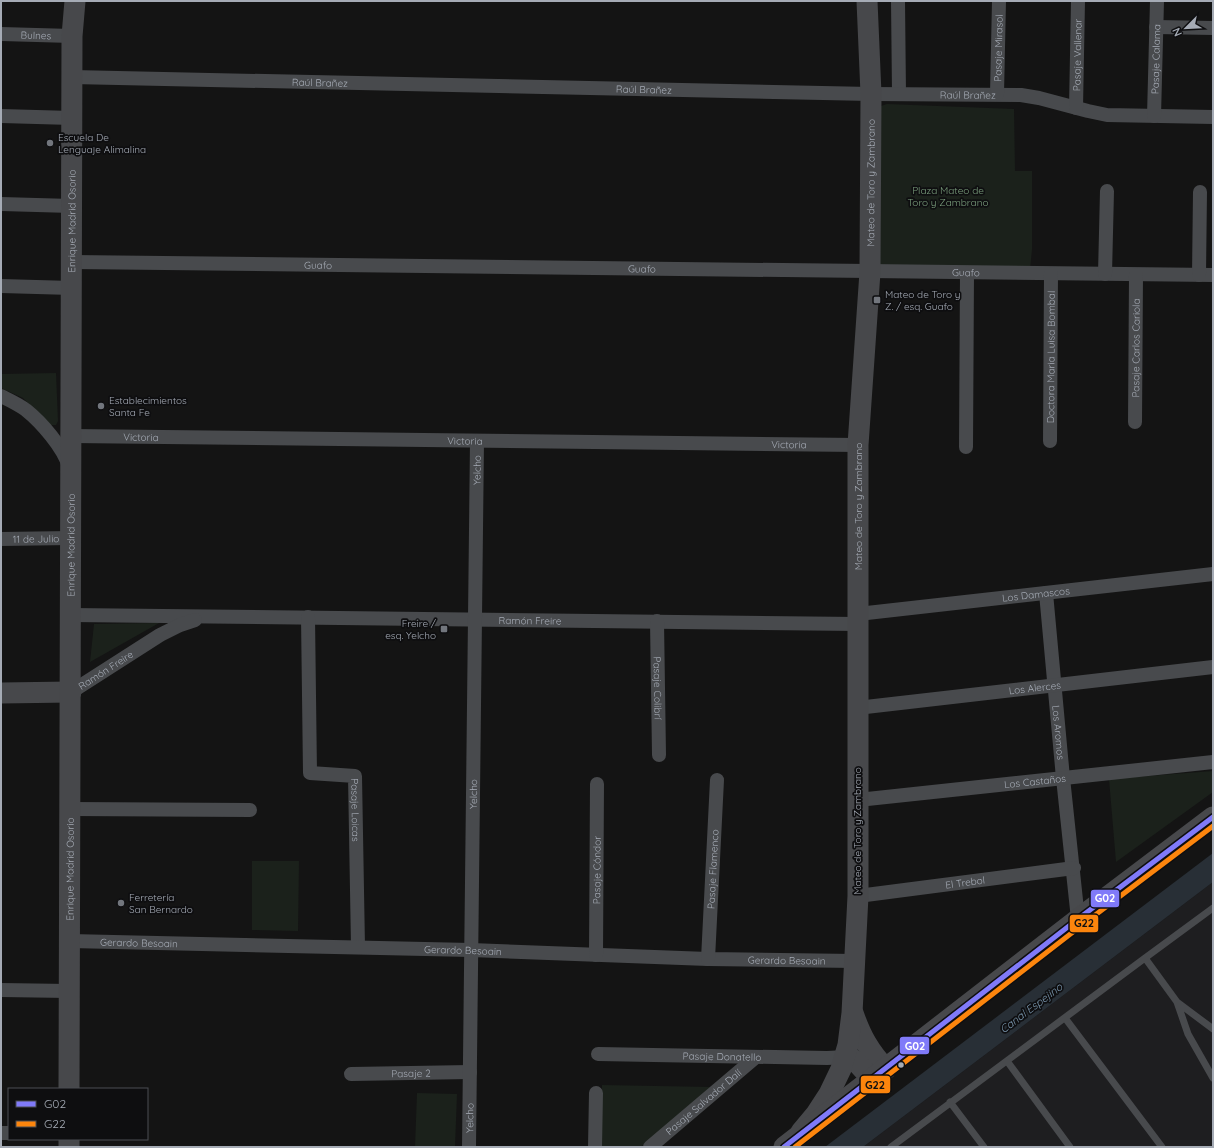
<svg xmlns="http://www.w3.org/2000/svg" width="1214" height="1148" viewBox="0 0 1214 1148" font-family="Quicksand,sans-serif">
<rect width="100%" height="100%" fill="#141414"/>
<!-- built -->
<path fill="#1e1e20" d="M1213,882V1147H863Z"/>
<!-- green -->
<path fill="#1b211b" d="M887,104L1014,109L1015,171H1032V249L1030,269L880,265L881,106Z
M56,373L58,421L56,425H50L23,398L1,388V374Z
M159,623L90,662L94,624Z
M1213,771V792L1116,862L1109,779Z
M252,861H299L298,931L252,930Z
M602,1085L711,1087L641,1147H601Z
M417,1093L457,1094L455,1147H415Z"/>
<!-- water -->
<path fill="#282f36" d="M1213,853V882L863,1147H825Z"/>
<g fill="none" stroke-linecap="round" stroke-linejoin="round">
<!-- lane -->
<path stroke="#484a4d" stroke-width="7" d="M1213,908L1145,958L1177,1002L1188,1034L1213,1078
M1177,1002L1213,1029
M1065,1018L1162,1147
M1007,1061L1070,1147
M950,1102L984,1147
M891,1147L1145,958"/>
<!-- street -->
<g stroke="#484a4d" stroke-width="14">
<path d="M898,1L899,94"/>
<path d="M1156,27L1213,28"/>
<path id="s1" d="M1,34L72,36"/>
<path id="s2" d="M72,77L871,94L1021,95L1039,98L1088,111L1107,115L1213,117"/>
<path id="s3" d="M997,94L999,1"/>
<path id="s4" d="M1076,108L1078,1"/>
<path d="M1,116L72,118"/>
<path id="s5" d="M1154,116L1157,1"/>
<path d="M1,204L72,206"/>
<path id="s6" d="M72,262L1213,275"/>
<path d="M1105,274L1107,191"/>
<path d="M1199,275L1200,192"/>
<path d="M1,286L72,288"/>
<path d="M1,396C9,400 18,404 26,410C41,422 64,448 69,467"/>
<path id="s7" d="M1135,422L1136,275"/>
<path id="s8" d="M71,436L858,445"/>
<path id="s9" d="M1050,441L1051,274"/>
<path d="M966,447L967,273"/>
<path id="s10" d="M1,539L71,538"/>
<path id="s11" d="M1046,593L1063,778L1078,919"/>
<path id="s12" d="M858,614L1213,574"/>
<path id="s13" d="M71,615L858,624"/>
<path id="s14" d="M308,617L310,773L355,776L358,947"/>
<path id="s15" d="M657,621L659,755"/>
<path id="s16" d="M71,692L160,635L180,625L195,620"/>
<path id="s17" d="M857,708L1213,667"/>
<path id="s18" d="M858,800L1213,762"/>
<path d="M70,809L250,810"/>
<path id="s19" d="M858,896L1074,868"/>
<path id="s20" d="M70,941L471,950L708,959L855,961"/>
<path id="s21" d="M596,955L597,784"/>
<path id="s22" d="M708,959L717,780"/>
<path d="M1,990L69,991"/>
<path id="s23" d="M598,1054L827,1058L846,1057"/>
<path id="s24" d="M351,1074L470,1072"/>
<path d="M1,1133H9"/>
<path id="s25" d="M469,1147L477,441"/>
<path d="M595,1147L596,1093"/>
<path id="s26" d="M650,1147L756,1057"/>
</g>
<!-- secondary -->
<g stroke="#47484b" stroke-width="21">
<path d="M1,693L71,692"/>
<path d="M853,1013C861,1036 869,1051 886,1069"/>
<path d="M846,1057C859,1058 860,1073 875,1077"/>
<path id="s27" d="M69,1089L72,36L75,1"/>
<path id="s28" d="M801,1132L816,1114L829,1094L841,1069L848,1045L852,1013L858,896V445L870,272L871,94L867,1"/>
<path d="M69,1147V1139"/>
<path d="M784,1147L1078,919L1213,817"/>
</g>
<defs>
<path id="bus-1" d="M784,1147L1078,919L1213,817"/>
<path id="bus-2" d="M795,1147L1082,925L1213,826"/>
</defs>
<!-- bus-1 casing -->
<use href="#bus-1" stroke="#0e0e10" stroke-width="8"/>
<!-- bus-2 casing -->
<use href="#bus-2" stroke="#0e0e10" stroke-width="8"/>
<!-- bus-1 -->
<use href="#bus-1" stroke="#807af9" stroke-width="5"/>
<!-- bus-2 -->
<use href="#bus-2" stroke="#fc850d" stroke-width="5"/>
</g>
<!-- markers -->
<g fill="#72767d" stroke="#0e0e10" stroke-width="1.5">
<circle cx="50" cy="143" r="4"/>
<rect x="873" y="296" width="8" height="8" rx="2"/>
<circle cx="101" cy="406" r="4"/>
<rect x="440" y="625" width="8" height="8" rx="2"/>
<circle cx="121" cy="903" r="4"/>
</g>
<circle fill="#a5abb5" stroke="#0e0e10" stroke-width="1.5" cx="901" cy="1065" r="3.5"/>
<g text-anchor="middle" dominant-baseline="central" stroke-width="3.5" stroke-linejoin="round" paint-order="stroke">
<!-- street labels -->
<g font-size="10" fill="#a5abb5" stroke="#0e0e10">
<text stroke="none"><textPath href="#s1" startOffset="35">Bulnes</textPath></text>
<text stroke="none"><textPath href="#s3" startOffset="46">Pasaje Mirasol</textPath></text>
<text stroke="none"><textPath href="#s4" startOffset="53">Pasaje Vallenar</textPath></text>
<text stroke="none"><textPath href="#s5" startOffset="57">Pasaje Calama</textPath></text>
<text stroke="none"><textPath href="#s2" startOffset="248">Raúl Brañez</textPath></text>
<text stroke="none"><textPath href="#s2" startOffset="572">Raúl Brañez</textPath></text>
<text stroke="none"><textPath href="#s2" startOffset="896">Raúl Brañez</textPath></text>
<text stroke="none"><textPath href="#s28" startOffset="963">Mateo de Toro y Zambrano</textPath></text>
<text stroke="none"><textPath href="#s27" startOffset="868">Enrique Madrid Osorio</textPath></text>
<text stroke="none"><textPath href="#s6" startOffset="246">Guafo</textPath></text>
<text stroke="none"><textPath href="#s6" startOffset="570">Guafo</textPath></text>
<text stroke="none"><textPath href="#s6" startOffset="894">Guafo</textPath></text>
<text stroke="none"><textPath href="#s7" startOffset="74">Pasaje Carlos Cariola</textPath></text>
<text stroke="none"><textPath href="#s9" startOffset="84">Doctora Maria Luisa Bombal</textPath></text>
<text stroke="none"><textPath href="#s8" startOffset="70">Victoria</textPath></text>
<text stroke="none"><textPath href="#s8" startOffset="394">Victoria</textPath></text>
<text stroke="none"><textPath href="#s8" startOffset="718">Victoria</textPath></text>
<text stroke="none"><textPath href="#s25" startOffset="677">Yelcho</textPath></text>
<text stroke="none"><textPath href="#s28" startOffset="639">Mateo de Toro y Zambrano</textPath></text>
<text stroke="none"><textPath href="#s10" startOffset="35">11 de Julio</textPath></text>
<text stroke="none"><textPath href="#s27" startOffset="544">Enrique Madrid Osorio</textPath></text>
<text stroke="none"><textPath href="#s12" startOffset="179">Los Damascos</textPath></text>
<text stroke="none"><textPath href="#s13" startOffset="459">Ramón Freire</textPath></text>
<text stroke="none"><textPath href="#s16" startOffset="41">Ramón Freire</textPath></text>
<text stroke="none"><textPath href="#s15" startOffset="67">Pasaje Colibrí</textPath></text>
<text stroke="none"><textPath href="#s17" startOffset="179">Los Alerces</textPath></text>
<text stroke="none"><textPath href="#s11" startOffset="140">Los Aromos</textPath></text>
<text stroke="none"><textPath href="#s18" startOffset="178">Los Castaños</textPath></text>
<text stroke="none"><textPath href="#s25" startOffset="353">Yelcho</textPath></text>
<text stroke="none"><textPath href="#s14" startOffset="235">Pasaje Loicas</textPath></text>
<text transform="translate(857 831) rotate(-90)">Mateo de Toro y Zambrano</text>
<text stroke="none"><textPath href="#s27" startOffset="220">Enrique Madrid Osorio</textPath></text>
<text stroke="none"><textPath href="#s22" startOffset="90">Pasaje Flamenco</textPath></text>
<text stroke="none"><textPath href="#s21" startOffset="85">Pasaje Cóndor</textPath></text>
<text stroke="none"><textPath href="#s19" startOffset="108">El Trebol</textPath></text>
<text stroke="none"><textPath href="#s20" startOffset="69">Gerardo Besoain</textPath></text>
<text stroke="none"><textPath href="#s20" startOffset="393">Gerardo Besoain</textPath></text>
<text stroke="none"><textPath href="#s20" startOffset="717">Gerardo Besoain</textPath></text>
<text stroke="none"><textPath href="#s23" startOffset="124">Pasaje Donatello</textPath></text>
<text stroke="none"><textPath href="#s24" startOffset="60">Pasaje 2</textPath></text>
<text stroke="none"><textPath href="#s26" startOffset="70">Pasaje Salvador Dalí</textPath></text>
<text stroke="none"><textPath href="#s25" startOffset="29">Yelcho</textPath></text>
</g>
<!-- poi labels -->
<g font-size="10" fill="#a5abb5" stroke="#0e0e10" text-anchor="start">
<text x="58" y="137">Escuela De<tspan x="58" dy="12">Lenguaje Alimalina</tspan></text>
<text x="885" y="294">Mateo de Toro y<tspan x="885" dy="12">Z. / esq. Guafo</tspan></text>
<text x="109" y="400">Establecimientos<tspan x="109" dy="12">Santa Fe</tspan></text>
<text x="436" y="623" text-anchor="end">Freire /<tspan x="436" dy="12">esq. Yelcho</tspan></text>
<text x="129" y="897">Ferretería<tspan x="129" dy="12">San Bernardo</tspan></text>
</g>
<!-- park labels -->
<g font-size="10" fill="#7ca07e" stroke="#0e0e10">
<text x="948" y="190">Plaza Mateo de<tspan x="948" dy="12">Toro y Zambrano</tspan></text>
</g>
<!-- water labels -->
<g font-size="11" font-style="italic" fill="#7c99b0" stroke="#0e0e10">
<text transform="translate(1031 1008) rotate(-37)">Canal Espejino</text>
</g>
</g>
<g stroke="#0e0e10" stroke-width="1.5">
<rect x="1090" y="889" width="30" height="19" rx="4" fill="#807af9"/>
<rect x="1069" y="914" width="30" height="19" rx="4" fill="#fc850d"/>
<rect x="899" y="1036" width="31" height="19" rx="4" fill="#807af9"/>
<rect x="860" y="1075" width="31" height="19" rx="4" fill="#fc850d"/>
</g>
<g font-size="11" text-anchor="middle" font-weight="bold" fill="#fff">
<text x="1105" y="902">G02</text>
<text x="915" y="1050">G02</text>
</g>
<g font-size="11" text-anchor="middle" font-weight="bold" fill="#111">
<text x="1084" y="927">G22</text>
<text x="875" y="1089">G22</text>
</g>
<!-- border -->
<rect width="1214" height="1148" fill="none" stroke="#a5abb5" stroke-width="4"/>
<!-- legend -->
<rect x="8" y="1088" width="140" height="52" fill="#0e0e10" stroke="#4a4d52"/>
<rect x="16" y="1101" width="20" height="6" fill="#807af9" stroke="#4a4d52"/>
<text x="44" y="1108" font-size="12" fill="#a5abb5">G02</text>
<rect x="16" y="1121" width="20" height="6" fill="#fc850d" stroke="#4a4d52"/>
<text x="44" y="1128" font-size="12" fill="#a5abb5">G22</text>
<!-- north arrow -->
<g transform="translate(1186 28) rotate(246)" stroke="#0e0e10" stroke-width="3" paint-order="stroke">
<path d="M0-3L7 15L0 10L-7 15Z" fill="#a5abb5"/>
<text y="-6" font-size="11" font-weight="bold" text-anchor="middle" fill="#a5abb5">N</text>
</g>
</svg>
